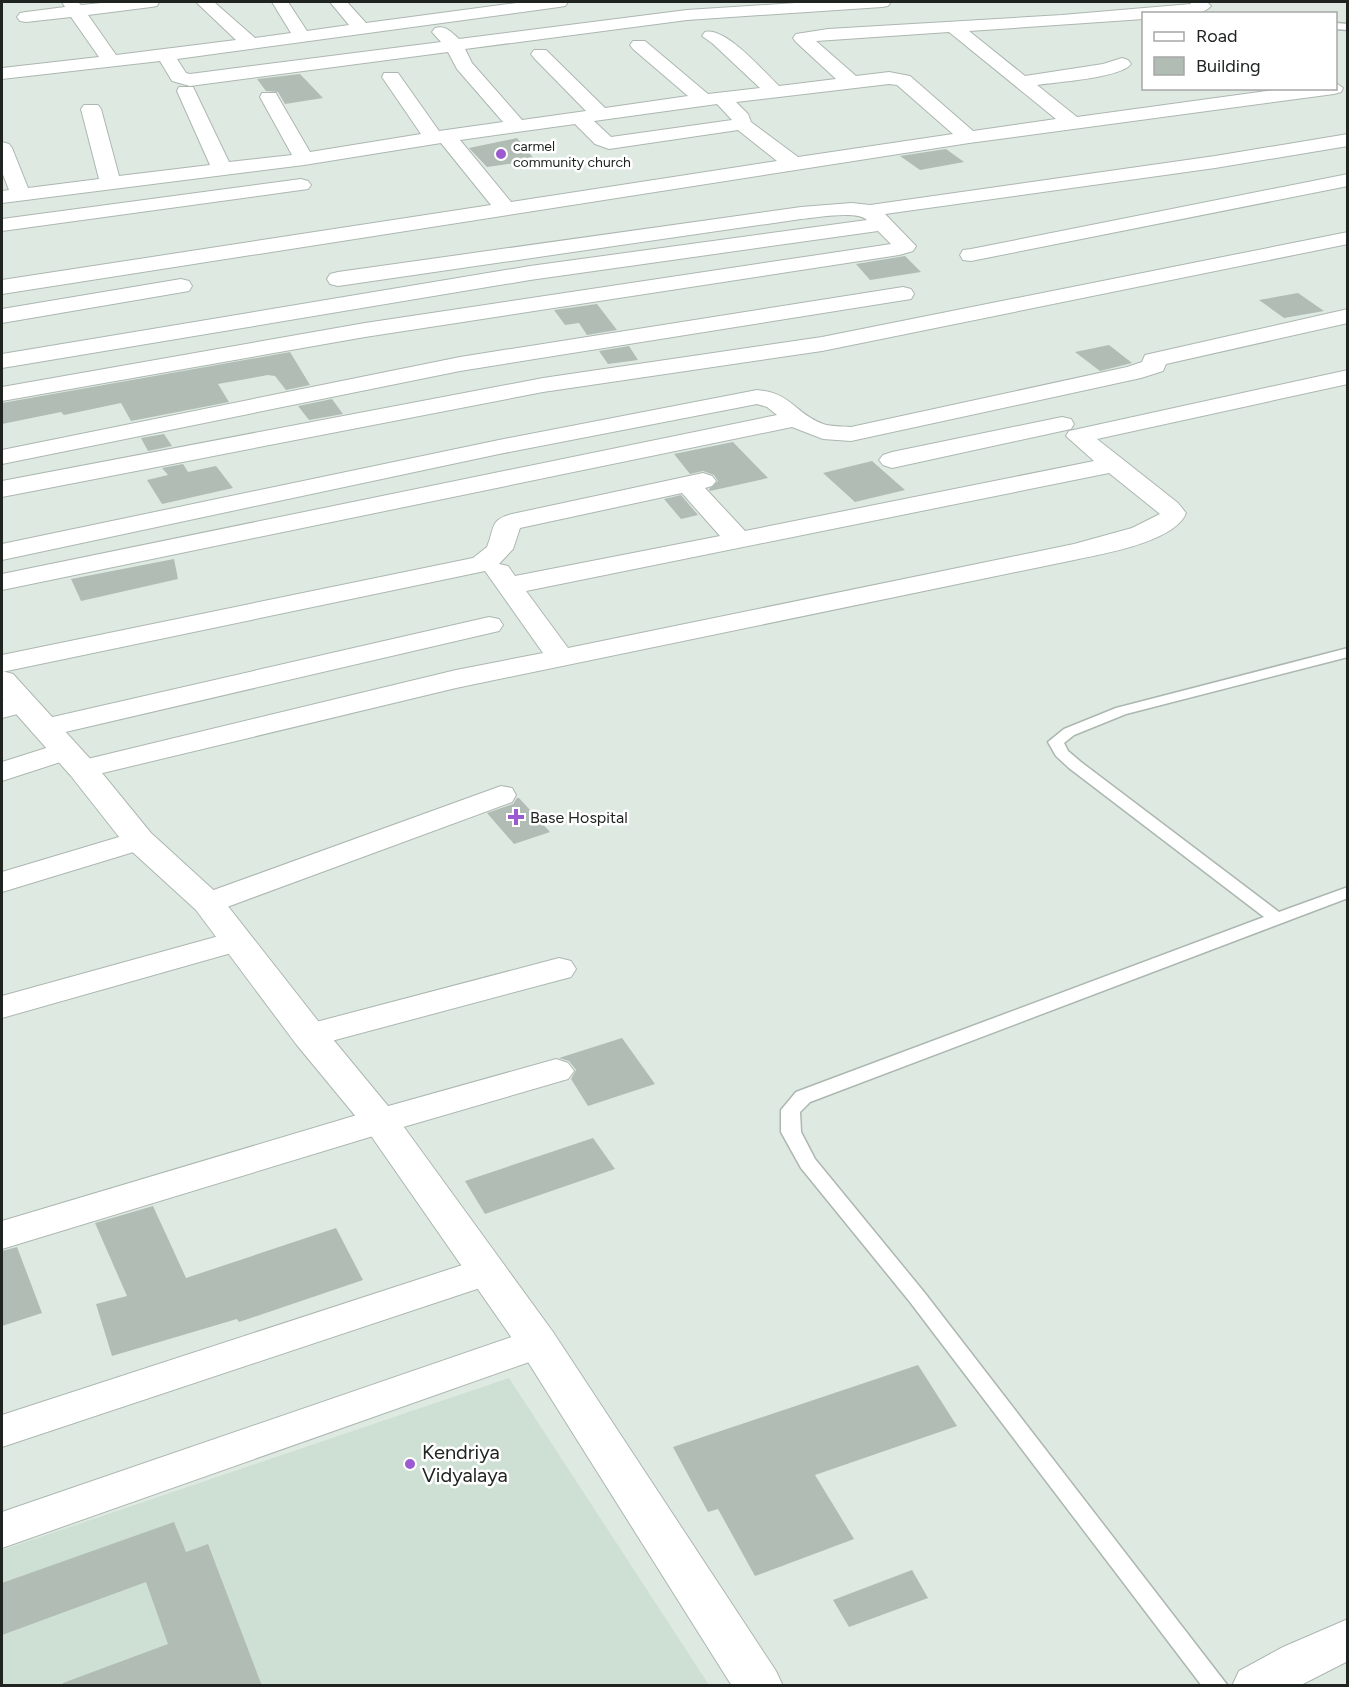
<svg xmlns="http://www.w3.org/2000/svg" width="1349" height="1687" viewBox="0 0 1349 1687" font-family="Figtree,sans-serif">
<rect width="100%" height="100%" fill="#dee9e2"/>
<!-- built -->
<path fill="#cde0d3" d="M509,1378L709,1685H2V1550Z"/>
<!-- building -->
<path fill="#b0bcb4" d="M300,74L323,98L285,104L278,92L266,91L257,79Z
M517,138L535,160L487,167L469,148Z
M946,149L964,162L920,170L900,156Z
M905,256L921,272L870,280L856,264Z
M1298,293L1324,311L1284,318L1259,300Z
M597,304L617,330L587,335L579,323L565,325L554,310Z
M1109,345L1132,363L1100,371L1075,352Z
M629,346L638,360L608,364L599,351Z
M290,352L310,385L286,390L275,376L268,375L218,384L229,402L131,421L121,403L64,415L61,412L2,424V403Z
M332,399L343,414L309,420L298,406Z
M164,434L172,446L148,451L141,438Z
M733,442L768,478L710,491L709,489L718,481L714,475L703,471L690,474L674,454Z
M872,461L905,490L855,502L823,473Z
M183,464L188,472L216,466L233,488L162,504L147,480L168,475L162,468Z
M681,495L698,515L681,519L664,499Z
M174,559L178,579L81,601L71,579Z
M517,798H519L550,832L514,844L487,813L513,804Z
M622,1038L655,1084L588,1106L571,1079L576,1070L569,1061L559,1058Z
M593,1138L615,1169L485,1214L465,1181Z
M153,1206L186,1278L336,1228L363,1280L239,1322L237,1319L112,1356L96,1304L127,1296L95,1223Z
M17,1247L42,1313L2,1326V1251Z
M918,1365L957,1426L815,1475L854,1539L755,1576L718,1509L708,1512L673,1447Z
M174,1522L186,1552L208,1544L262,1686H63V1683L168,1644L146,1582L2,1635V1583Z
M912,1570L928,1598L849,1627L833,1600Z"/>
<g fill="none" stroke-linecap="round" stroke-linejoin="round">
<defs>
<path id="service" d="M1336,23L1348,24V30L1336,29Z
M1348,648V657L1126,714L1074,735L1064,743L1068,751L1081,762L1279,912L1348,887V898L810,1102L800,1112L801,1132L815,1159L924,1292L1228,1686H1202L910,1302L801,1168L781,1132V1110L796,1092L1264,917L1069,768L1056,756L1048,742L1064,729L1116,708Z"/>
<path id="minor" d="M62,2H78L81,5L112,2H159L157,6L151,7L88,15L116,55L236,40L196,2H214L255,38L291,33L272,2H288L307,31L349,25L330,2H347L366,23L524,2H568L565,6L559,7L177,59L186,73L190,74L441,42L432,32L435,28C446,25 451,32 459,39L687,10L811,2H891L888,6L882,7L687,20L465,49L472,63L522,120L586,111L534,58L531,54L534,50H546L605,108L688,96L633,49L630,45L633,41H645L708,94L760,88L712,43L702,36L705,32C726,27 763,71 779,86L836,79L796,42L793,38L796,34L828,29L1062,15L1191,4L1190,2H1207L1211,6C1201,19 1160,14 1144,14V19L969,31L1025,76L1103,64L1122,58L1128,60L1131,64C1121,78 1056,82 1037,85L1077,117L1288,88H1336V83L1343,88L1341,92L1334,94L969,143L2,294V280L491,205L441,143L304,165L2,203V191L9,190L2,172V142L9,144L12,148L28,188L99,179L81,109L84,105H98L101,109L119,176L210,165L177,91L179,87H193L195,91L229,162L292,155L260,97L262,93H276L278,97L310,152L421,134L382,77L384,73H398L439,131L503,122L457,69L448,52L190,86L172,81L160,61L2,79V68L99,57L71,17L26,22L20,21L17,17L20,13L26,12L65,7ZM949,32L1056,119L973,131L910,76L889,72L856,76L816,41ZM889,84L897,85L953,134L798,157L751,122L748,114L736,102ZM717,104L732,120L611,137L594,121ZM575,124L595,144L609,149L738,130L777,161L511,202L460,140Z
M1348,134V146L1215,168L885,214L916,246L913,251L899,255L365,337L2,401V387L365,323L891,244L878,231L530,280L2,368V354L530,266L867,220C857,210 815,218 801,219L338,286L330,284L327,279L330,274L338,272L801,207L852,203L870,205L1215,156Z
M1348,174V186L971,261L963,260L960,255L963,250L971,249Z
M301,179L308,181L311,185L308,189L2,231V219Z
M1348,232V244L822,351L543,392L2,497V481L543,378L822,337Z
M181,279L189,281L192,286L189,291L2,323V309Z
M903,287L911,289L914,294L911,299L460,371L2,464V450L460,357Z
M1348,309V323L1166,364L1163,371L1141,378L851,441L823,439L792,427L2,590V574L777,415L767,407L757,404L499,454L2,560V544L499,440L757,390C792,393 794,413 823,424C832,427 842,426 851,427L1127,367L1142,362L1145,355Z
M1348,370V384L1097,439L1178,503L1186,513C1175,542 1102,554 1074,560L456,688L82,778L71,775L67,769L71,763L456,670L543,653L485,571L2,672V655L473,558L487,547C495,528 489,520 512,514L703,473L712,476L716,481L712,486L705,488L745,531L1094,461L1066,436L1069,431ZM1109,473L1160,514L1132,528L1074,544L568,648L526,591ZM682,493L720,536L515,576L508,566L499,564L513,549L520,528Z
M1062,417L1071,419L1074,424L1071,429L892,468L883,465L879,460L883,455L892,452Z
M489,617L499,619L503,625L499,631L44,737L34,734L29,728L34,722L44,719Z
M23,695L33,698L38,704L33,710L2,718V700Z
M65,742L76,745L80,751L76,757L2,781V762Z
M501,786L512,788L516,795L512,802L219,910L208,913L197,910L192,903L197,896Z
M139,831L150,833L155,840L150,847L2,892V872Z
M237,931L249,934L254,941L249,948L2,1018V996Z
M559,958L571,961L576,969L571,977L309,1047L297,1043L292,1035L297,1027Z
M556,1059L568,1063L574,1071L568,1079L393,1130L2,1249V1221L367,1112Z
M487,1257L501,1261L506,1271L501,1281L2,1447V1415Z
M538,1328L552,1332L558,1343L552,1354L2,1548V1512Z"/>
<path id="tertiary" d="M2,671L13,674L93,762L151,833L220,896L322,1026L393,1112L553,1332L776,1671L783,1686H732L523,1354L367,1130L296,1044L196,910L127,847L71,776L2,698Z"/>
<path id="primary" d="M1348,1619V1661L1299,1686H1232L1239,1671L1283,1647Z"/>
</defs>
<!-- service casing -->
<use href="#service" stroke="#acb7b0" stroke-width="3"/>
<!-- minor casing -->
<use href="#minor" stroke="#acb7b0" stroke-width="2"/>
<!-- tertiary casing -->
<use href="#tertiary" stroke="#acb7b0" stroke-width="2"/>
<!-- primary casing -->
<use href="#primary" stroke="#acb7b0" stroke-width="2"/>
<!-- service -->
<use href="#service" fill="#fff" fill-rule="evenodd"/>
<!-- minor -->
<use href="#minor" fill="#fff" fill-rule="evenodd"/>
<!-- tertiary -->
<use href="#tertiary" fill="#fff" fill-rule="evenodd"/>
<!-- primary -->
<use href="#primary" fill="#fff" fill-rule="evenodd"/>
</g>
<!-- markers -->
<g fill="#9b5ad0" stroke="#fff" stroke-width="2">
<circle cx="501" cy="154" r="6"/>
<path d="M513 808h6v6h6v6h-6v6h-6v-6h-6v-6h6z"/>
<circle cx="410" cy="1464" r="6"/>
</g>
<g text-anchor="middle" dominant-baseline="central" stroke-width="5" stroke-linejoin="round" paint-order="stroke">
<!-- far-poi labels -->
<g font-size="14" fill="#202421" stroke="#fff" text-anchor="start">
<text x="513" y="146">carmel<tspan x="513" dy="16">community church</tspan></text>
</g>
<!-- poi labels -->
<g font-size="16" fill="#202421" stroke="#fff" text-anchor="start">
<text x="530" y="817">Base Hospital</text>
</g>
<!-- near-poi labels -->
<g font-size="20" fill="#202421" stroke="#fff" text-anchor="start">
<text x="422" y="1452">Kendriya<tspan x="422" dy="23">Vidyalaya</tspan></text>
</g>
</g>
<!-- border -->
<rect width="1349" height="1687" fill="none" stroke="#202421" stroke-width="6"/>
<!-- legend -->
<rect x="1142" y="12" width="195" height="78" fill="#ffffff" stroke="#a6a7a6" stroke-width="1.5"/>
<rect x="1154" y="32" width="30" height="9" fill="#ffffff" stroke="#a6a7a6" stroke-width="1.5"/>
<text x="1196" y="42" font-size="18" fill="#202421">Road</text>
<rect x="1154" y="57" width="30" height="18" fill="#b0bcb4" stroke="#a6a7a6" stroke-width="1.5"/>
<text x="1196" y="72" font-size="18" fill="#202421">Building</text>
</svg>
